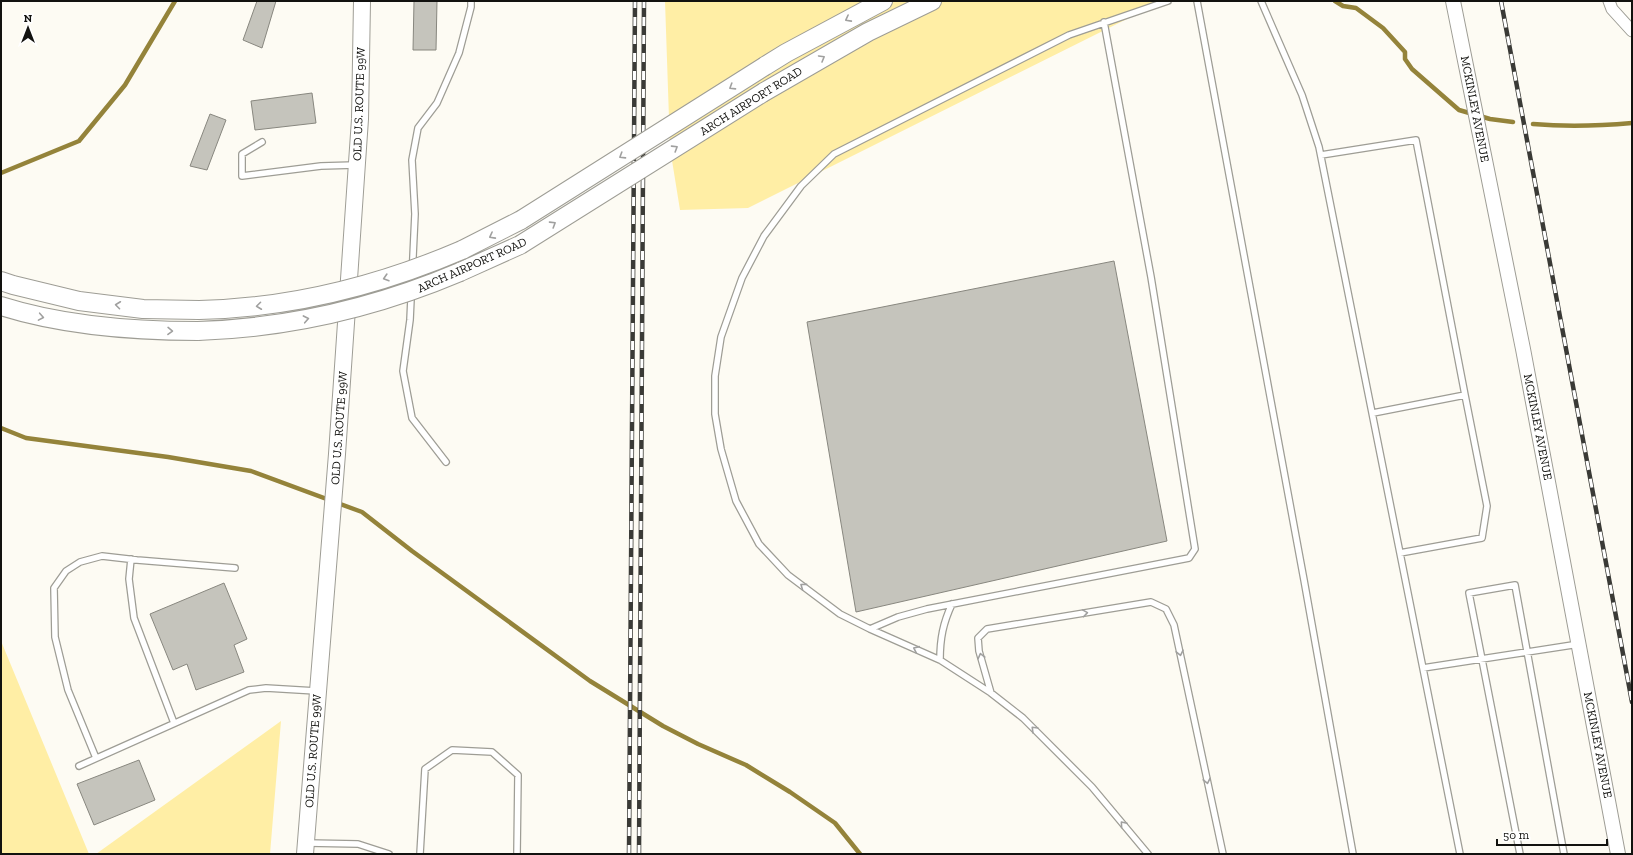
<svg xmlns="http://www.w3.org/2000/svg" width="1633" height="855" viewBox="0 0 1633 855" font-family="'Zilla Slab',serif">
<rect width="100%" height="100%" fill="#fdfbf3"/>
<!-- green -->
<path fill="#ffeea5" d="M665,1H1163L748,208L680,210L670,148Z
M1,641L89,854H1Z
M281,721L270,854H96Z"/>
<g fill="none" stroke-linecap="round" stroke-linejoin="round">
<!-- stream -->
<path stroke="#94833a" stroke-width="4.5" d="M1335,1L1343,6L1356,8L1383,28L1405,52V59L1412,69L1459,110L1490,119L1513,122
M1533,124C1566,127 1599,126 1632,123
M1,173L79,141L125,85L175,1
M1,428L26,438L168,457L251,471L362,512L412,551L590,681L663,726L698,744L746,765L790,792L835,823L860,854"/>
</g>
<!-- building -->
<path fill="#c5c4bc" stroke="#88877f" d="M257,1H276L262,48L243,40Z
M414,1H437L436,50H413Z
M312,93L316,123L255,130L251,101Z
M210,114L226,120L207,170L190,166Z
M1114,261L1167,541L856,612L807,322Z
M224,583L247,639L234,645L244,672L196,690L187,664L173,670L150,614Z
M139,760L155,800L94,825L77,784Z"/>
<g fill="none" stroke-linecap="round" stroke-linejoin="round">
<defs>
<path id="service" d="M1197,1L1304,580L1353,854
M1261,1L1302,95L1319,147L1460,854
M262,142L242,154V176L321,166L355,165
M1321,155L1416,140L1465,395
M1373,413L1465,395L1487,506L1482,538L1400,553
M446,462L412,418L403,371L410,320L415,214L412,160L418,128L437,103L459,53L471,7V1
M131,559L129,579L134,618L174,723
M870,629L898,617L927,609L1189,558L1195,549L1151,277L1104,22
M940,660C940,639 943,623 952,604
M1423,668L1579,644
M991,693L979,651L978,638L987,629L1151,602L1166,609L1174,625L1223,854
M96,758L68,690L55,637L54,588L66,571L80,562L102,556L137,560L235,568
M79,766L249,690L266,688L316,691
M307,843L358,844L389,854
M420,854L425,769L452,750L492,752L518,775L517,854
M1148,854L1092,787L1023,718L991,693L940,660L870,629L840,614L788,575L759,544L736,501L721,449L715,414V376L721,337L742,278L764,236L801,186L834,154L1069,35L1168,1
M1520,854L1469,593L1515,585L1564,854"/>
<path id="minor" d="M1609,1L1612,9L1632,31"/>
<path id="tertiary" d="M1453,1L1523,349L1618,854"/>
<path id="secondary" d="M305,854L337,454L360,119L362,1"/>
<path id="primary" d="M765,66L786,53L883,1
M764,92L868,32L932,1
M462,250L521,220
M460,272L520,245
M1,281L13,285L79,301L143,309L199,310
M1,306C64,326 132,331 198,331"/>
</defs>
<!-- service casing -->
<use href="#service" stroke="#9e9d95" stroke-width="8"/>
<!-- minor casing -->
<use href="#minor" stroke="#9e9d95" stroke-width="13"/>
<!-- tertiary casing -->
<use href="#tertiary" stroke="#9e9d95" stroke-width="16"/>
<!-- secondary casing -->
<use href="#secondary" stroke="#9e9d95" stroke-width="18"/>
<!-- primary casing -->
<use href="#primary" stroke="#9e9d95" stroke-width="20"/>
<!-- service -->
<use href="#service" stroke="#fff" stroke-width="5.5"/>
<!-- minor -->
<use href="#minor" stroke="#fff" stroke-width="11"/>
<!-- tertiary -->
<use href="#tertiary" stroke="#fff" stroke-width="14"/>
<!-- secondary -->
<use href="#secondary" stroke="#fff" stroke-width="16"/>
<!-- primary -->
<use href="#primary" stroke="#fff" stroke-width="18"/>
<defs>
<path id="rail" d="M1501,1L1632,702
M629,854L635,1
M639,854L644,1"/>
</defs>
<!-- rail casing -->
<use href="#rail" stroke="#3a3a36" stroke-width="4.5"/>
<!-- rail -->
<use href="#rail" stroke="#fff" stroke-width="3" stroke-dasharray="9" stroke-linecap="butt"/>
<defs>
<path id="primary-bridge" d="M521,220L765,66
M520,245L764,92
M199,310C290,308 378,286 462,250
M198,331C290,328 375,308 460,272"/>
</defs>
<!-- primary-bridge casing -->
<use href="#primary-bridge" stroke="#9e9d95" stroke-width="20" stroke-linecap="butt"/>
<!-- primary-bridge -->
<use href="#primary-bridge" stroke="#fff" stroke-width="18"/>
</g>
<!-- one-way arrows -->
<defs><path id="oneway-chevron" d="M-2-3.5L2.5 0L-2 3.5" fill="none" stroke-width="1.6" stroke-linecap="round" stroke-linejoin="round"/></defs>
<g stroke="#a0a09f">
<use href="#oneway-chevron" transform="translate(848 19) rotate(152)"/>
<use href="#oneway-chevron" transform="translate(822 58) rotate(-30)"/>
<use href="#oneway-chevron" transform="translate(732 87) rotate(148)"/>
<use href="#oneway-chevron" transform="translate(675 148) rotate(-32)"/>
<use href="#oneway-chevron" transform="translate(622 156) rotate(148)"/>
<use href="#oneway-chevron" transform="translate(553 224) rotate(-32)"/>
<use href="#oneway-chevron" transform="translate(492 236) rotate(152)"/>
<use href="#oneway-chevron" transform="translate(386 278) rotate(163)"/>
<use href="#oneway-chevron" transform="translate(118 305) rotate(-173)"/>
<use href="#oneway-chevron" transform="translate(259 306) rotate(173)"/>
<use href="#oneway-chevron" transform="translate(41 317) rotate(10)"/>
<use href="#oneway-chevron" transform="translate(306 319) rotate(-11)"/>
<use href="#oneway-chevron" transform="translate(170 331) rotate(1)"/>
<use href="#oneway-chevron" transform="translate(803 586) rotate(-144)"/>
<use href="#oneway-chevron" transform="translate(1085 613) rotate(-9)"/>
<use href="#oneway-chevron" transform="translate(916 649) rotate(-156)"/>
<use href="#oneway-chevron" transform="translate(1180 653) rotate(78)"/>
<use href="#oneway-chevron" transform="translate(981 656) rotate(-104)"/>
<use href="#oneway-chevron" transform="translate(1034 729) rotate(-135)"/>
<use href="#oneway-chevron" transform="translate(1207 781) rotate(78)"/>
<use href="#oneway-chevron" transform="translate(1123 824) rotate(-130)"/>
</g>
<g text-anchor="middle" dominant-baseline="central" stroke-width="3" stroke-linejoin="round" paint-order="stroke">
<!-- street labels -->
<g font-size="12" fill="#12120f" stroke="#fff">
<text transform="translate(751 101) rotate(-32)">ARCH AIRPORT ROAD</text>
<text transform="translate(359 104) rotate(-88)">OLD U.S. ROUTE 99W</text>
<text transform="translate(1475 109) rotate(79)">MCKINLEY AVENUE</text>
<text transform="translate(472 265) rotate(-24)">ARCH AIRPORT ROAD</text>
<text transform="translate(1538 427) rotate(79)">MCKINLEY AVENUE</text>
<text transform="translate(339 428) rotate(-86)">OLD U.S. ROUTE 99W</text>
<text transform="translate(1598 745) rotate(79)">MCKINLEY AVENUE</text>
<text transform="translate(313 751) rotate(-86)">OLD U.S. ROUTE 99W</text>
</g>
</g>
<!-- border -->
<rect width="1633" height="855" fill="none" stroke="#12120f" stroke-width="4"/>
<!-- north arrow -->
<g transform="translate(28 28)" stroke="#ffffff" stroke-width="3" paint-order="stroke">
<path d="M0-3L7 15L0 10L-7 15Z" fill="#12120f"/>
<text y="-6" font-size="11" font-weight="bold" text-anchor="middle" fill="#12120f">N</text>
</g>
<!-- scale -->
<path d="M1497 839v6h110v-6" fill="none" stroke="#12120f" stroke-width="2"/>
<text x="1503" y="839" font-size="12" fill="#12120f" stroke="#ffffff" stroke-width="3" paint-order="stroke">50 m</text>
</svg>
